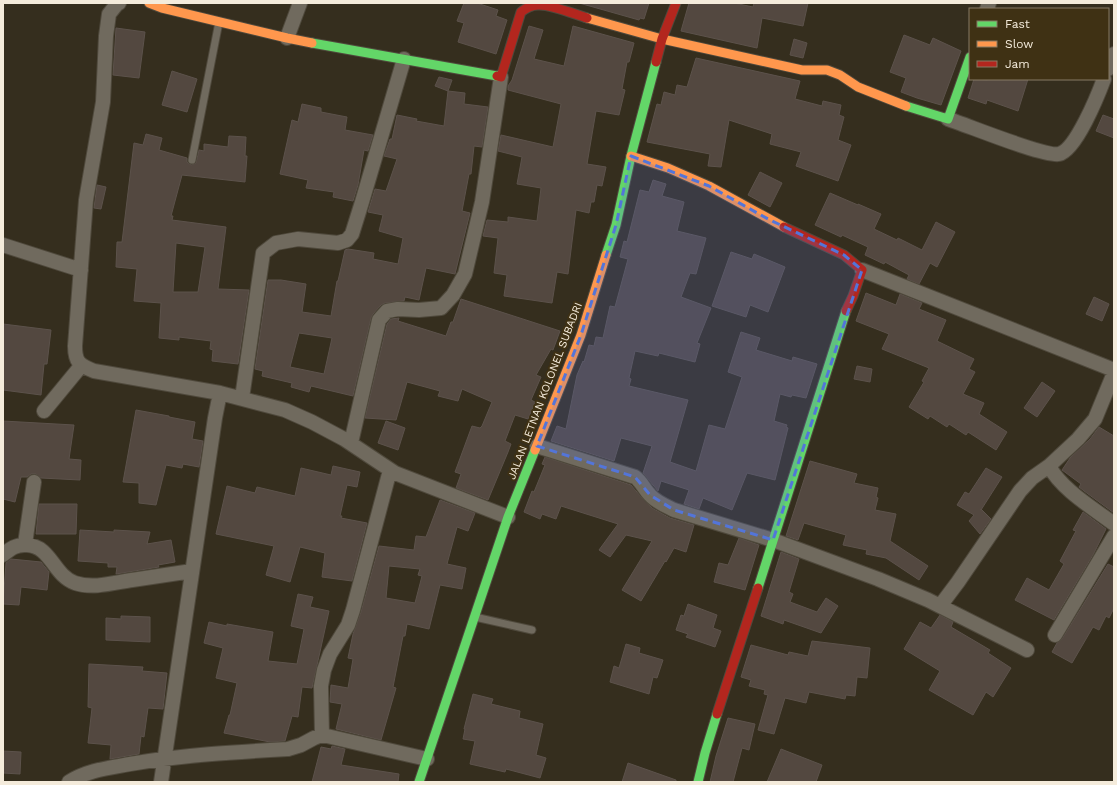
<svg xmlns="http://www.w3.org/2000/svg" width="1117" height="785" viewBox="0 0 1117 785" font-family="'Work Sans',sans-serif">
<rect width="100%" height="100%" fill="#352e1e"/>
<!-- building -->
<path fill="#534840" stroke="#5c524b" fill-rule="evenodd" d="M464,3H477L498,10L496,16L507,20L496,54L458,42L464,23L457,21Z
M579,3H649L644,19L640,18L639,20Z
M689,3H734L753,7L754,3H808L803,26L762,18L757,48L681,31Z
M529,26L543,30L534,59L564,66L573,26L634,43L629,62H627L622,89L625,90L619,115L596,111L587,164L606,167L602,186L597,185L594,202H591L589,213L576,210L568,274L557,272L552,303L504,296L507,275L494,273L498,238L483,236L487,220L508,222V217L537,221L541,188L517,184L522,157L498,151L501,135L553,147L561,104L508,90V86L512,80Z
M116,28L145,32L139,78L113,75Z
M904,35L930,45L933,38L961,51L941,105L917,98L901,92L906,78L890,72Z
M794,39L807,43L803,58L790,55Z
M696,58L800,81L795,99L822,106L823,101L841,105L839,115L844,117L838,140L851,145L838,181L796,166L801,152L770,144L772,134L729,120L721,167L708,166L710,154L647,142L657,104L661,105L664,92L675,95L677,85L687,87Z
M172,71L197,79L187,112L162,105Z
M439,77L452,80L448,91L435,86Z
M974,79L987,80L989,79H1028L1018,111L987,100L986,104L968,98Z
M448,91L465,93L464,104L488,107L482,147L474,146L471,174H469L462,211L470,213L455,274L426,268L419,300L405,297L404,301L385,303L381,305L373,314L371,318L353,396L311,386L309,392L291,387L292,383L262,376L263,371L255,369L268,280H281L306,284L302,312L331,316L337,281H338L345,250L348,249L374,253L373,259L398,264L403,238L379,231L383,215L368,212L375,189L386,191L397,159L384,156L390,139H392L397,115L417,119L416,121L444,126ZM299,333L332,338L324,374L290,367Z
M302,104L321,108V112L347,117L345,130L373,135L368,151L364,150L358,185L353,201L333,197L334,192L306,188L308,180L280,174L292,120L298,122Z
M1103,115L1114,119V138L1096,131Z
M146,134L162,138L159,150L187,158V162L191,165L196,163L199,150L204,151V144L228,147L229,136L246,137L245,156H247L245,182L182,175L171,216H173L172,220L226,227L218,289L249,290L238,364L212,361L213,350L210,349L211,341L179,337V340L159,338L161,303L134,301L137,269L116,267L117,242H122L134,143L143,145ZM176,243L205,247L198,292H173Z
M760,172L782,183L770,207L748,195Z
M653,180L666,184L662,196L684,202L677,231L706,238L696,274L690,273L681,297L711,308L697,343L700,344L695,362L659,353L658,356L635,351L629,378L631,379L629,386L688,400L670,462L696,471L709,425L725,429L742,377L728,372L741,332L760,338L756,350L792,361L793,357L817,364L806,398L792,395L791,397L780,394L774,421L787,425L786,427L788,428L775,480L747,473L732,510L703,498L699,509L684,504L689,490L661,481L658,491L643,473L652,446L621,438L614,461L551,441L557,426L566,429L577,375L583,361L584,362L589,345L594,346L596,337L603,338L610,306L615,307L628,259L620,257L624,241L627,242L640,190L649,192Z
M97,185L106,187L101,209L94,208Z
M830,193L858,205V204L881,214L874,229L897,240L898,238L922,250L936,222L955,232L937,267L930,263L919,284L907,279L909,275L885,262L884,264L865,255L868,247L842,235L841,237L815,225Z
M731,252L752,259L754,254L785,267L768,312L750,305L746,317L712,306Z
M866,293L896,305L900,294L922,303L919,309L946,320L937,341L974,359L969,369L975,372L963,394L984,403L979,414L1007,432L996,450L968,432L966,435L949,424L947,427L930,416L928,419L909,407L924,382L922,381L929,368L882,349L889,334L856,321Z
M1094,297L1109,304L1102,321L1086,314Z
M461,299L560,331L553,350L551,349L536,375L541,377L531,400L535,402L528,419L515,415L505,441L511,444L508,452L488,500L456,488L461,474L455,472L472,426L480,428L482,426L492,402L462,389L458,401L438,396L440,391L407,382L396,420L365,418L387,324L391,319L399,318L398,321L446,336L451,322H453Z
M3,324L51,330L47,364H44L41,395L3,390Z
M857,366L872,369L870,382L854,379Z
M1042,382L1055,391L1037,417L1024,408Z
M136,410L169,416V417L195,422L192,439L203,441L199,467L183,464L182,468L166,465L156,505L139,503V483L123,482Z
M3,421L74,425L69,459L81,460L80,480L41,478L36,474H31L27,477H21L15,502L3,499Z
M386,421L405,428L398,450L378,443Z
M1099,427L1114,436V513L1084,491L1079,487L1081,484L1062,470L1070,458L1090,439Z
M545,457L631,485L642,498L652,508L670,518L694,525L686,552L674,548L666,562L665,561L641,601L622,590L652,541L626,535L610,557L599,550L618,524L561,506L556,519L542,514L540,519L524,512L532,491L534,492L545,465L542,464Z
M810,461L857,474L854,483L878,488L876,497L878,498L875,510L896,514L890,541L928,566L919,580L886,558L866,554L867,550L843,545L846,535L804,523L798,540L786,536Z
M333,466L360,472L357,487L347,485L340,516H342L341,518L367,523L352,581L322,577L325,553L300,547L290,582L266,575L274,546L216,534L227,486L255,493L257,487L295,496L301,468L331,475Z
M986,468L1002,477L981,510V509L991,519L980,534L969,521L974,515L957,505L965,492L969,494Z
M440,500L475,513L468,531L457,527L447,564L466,568L462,589L440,585L429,629L407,624L405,636H403L393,687L396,688L381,740L336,729L342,704L330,702L331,685L348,688L353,659L348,658L353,634L361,612L379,546L414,550L416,536L426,537ZM389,566L420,569L418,575L422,576L415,603L386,598Z
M39,504H77L76,534H36Z
M1083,512L1106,529L1093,555L1054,620L1015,600L1027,578L1049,590L1064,564L1060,561L1076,531L1073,530Z
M80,530L114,532V530L150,532L147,544L171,540L175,562L158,565L159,567L116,574L117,567H108V563L78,561Z
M739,538L759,545L745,590L714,582L719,563L728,565Z
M781,552L799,559L789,592L793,594L790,602L817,612L826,598L838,606L821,633L784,620L783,624L761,616Z
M11,559L41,562L49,572L47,590L21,587L19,605L3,604L6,563Z
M1108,564L1114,567V608L1109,618L1106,616L1099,630L1093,627L1072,663L1052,652L1057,643L1062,639Z
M298,594L313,597L310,607L329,611L312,688L302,687L298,717L292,716L285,741L270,742L224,733L229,715H230L237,683L216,678L223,648L204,643L209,622L227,626V624L273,632L268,661L297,664L304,629L291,626Z
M688,604L717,615L713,628L721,631L715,647L686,637L688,634L676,630L681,615L684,616Z
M940,615L953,622L951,627L990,650L988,653L1011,668L993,697L986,692L973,715L929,690L940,671L904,649L920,622L931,628Z
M121,616L150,617V642L106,640V618L121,619Z
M812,641L870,648L867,678L857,677L855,696L846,695L845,699L809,692L806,703L785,698L774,734L758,730L768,695L764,694L765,690L749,686L751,680L741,677L751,645L788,655L789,652L808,656Z
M626,644L640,648L639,653L663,660L657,678L653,677L649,694L610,682L614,666L619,668Z
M89,664L143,667L142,671L167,673L163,709L148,708L144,737L141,736L139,754L110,759L111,745L88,743L92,708L88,707Z
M473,694L493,699L491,704L520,711L519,718L543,724L536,755L546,758L540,778L506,769L505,772L470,764L475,741L463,739L465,729H464Z
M728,718L755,724L749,750L742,748L733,782H710L716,756Z
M332,746L345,749L341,765L399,774L398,782H312L321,747L331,749Z
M781,749L822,765L816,782H767Z
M3,751L21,752L20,774L3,773Z
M628,763L676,780V782H622Z"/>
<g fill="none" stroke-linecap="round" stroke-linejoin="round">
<defs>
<path id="lane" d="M192,160L219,22
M475,617L532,630"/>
<path id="street" d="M119,3L117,4L109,14L106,36L103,102L86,200L75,346C75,362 79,365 94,371L220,393
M987,9L989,3
M287,38L300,3
M1108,69L1114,54
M948,119C967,125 1044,157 1059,154C1076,150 1098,95 1104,79
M3,245L81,270
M862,270L1114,370
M1114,373L1095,419L1078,439L1049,466C1062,490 1093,508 1114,524
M242,398L263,253L276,243L298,239L338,243L347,240L352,234L362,202L404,59
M44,411L81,366
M351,443L379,320L387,311L398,309L419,310L441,308L453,295L465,274L482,202L501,77
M537,446L635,477C642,482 644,489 650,495C656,502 666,506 674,510L773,540L878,579L928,600L1027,650
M25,544L34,482
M3,555C10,549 16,544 27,545C51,546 53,575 75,583C93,589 113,583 132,580C152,577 172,574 192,571
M940,606L958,582L1020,491L1032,478L1049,466
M1055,635L1114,536
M322,736L321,686L324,670L330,654L348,625L353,610L390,470
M69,782C88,770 109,768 130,764C182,755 235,752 288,749L301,745L314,738L319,736H327L427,759
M161,782L215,418L220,393L285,410L312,422L344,439L395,473L508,517"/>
<path id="fast" d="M312,43L497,76
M906,106L948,119L970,57
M606,255L616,225L631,156L656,62
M758,588L846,311
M419,782L508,517L535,450
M698,782L705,753L717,714"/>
<path id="slow" d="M149,3L162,8L287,38L312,43
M587,18L662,39L802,70H827L840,75L858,87L906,106
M631,156L668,168L709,186L784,227
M535,450L581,335L606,255"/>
<path id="jam" d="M656,62L662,39L676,3
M497,76L501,77L521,12C526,8 532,5 538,5C550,4 574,14 587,18
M784,227L844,255L862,270L853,296L846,311
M717,714L758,588"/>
</defs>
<!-- lane casing -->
<use href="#lane" stroke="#4f493c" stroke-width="9"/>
<!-- street casing -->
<use href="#street" stroke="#4f493c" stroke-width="16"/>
<!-- fast casing -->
<use href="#fast" stroke="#4f493c" stroke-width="11"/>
<!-- slow casing -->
<use href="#slow" stroke="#4f493c" stroke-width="11"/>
<!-- jam casing -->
<use href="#jam" stroke="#4f493c" stroke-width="11"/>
<!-- lane -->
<use href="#lane" stroke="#706a5e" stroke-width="7"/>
<!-- street -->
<use href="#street" stroke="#706a5e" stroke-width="14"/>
<!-- fast -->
<use href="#fast" stroke="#63d668" stroke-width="9"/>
<!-- slow -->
<use href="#slow" stroke="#ff974d" stroke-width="9"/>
<!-- jam -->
<use href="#jam" stroke="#b3261e" stroke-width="9"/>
</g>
<!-- marked area -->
<path fill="#5375d9" fill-opacity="0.2" stroke="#5375d9" stroke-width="3" stroke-dasharray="8 5" stroke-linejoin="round" d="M631,156L709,186L768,219L844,255L862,270L773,540L674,510L650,495L635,477L537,446L581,335L616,225Z"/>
<g text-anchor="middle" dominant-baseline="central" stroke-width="4" stroke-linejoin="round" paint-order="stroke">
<!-- street labels -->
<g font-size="11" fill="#f4ebdb" stroke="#3f3114">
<text transform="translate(545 391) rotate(-69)">JALAN LETNAN KOLONEL SUBADRI</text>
</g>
</g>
<!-- border -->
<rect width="1117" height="785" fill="none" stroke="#f4ebdb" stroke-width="8"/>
<!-- legend -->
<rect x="969" y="8" width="140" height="72" fill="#3f3114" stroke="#877b64"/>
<rect x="977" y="21" width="20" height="6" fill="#63d668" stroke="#877b64"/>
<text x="1005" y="28" font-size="12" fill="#f4ebdb">Fast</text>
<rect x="977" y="41" width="20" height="6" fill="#ff974d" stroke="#877b64"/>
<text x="1005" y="48" font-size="12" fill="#f4ebdb">Slow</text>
<rect x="977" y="61" width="20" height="6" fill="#b3261e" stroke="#877b64"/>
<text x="1005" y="68" font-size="12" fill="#f4ebdb">Jam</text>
</svg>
